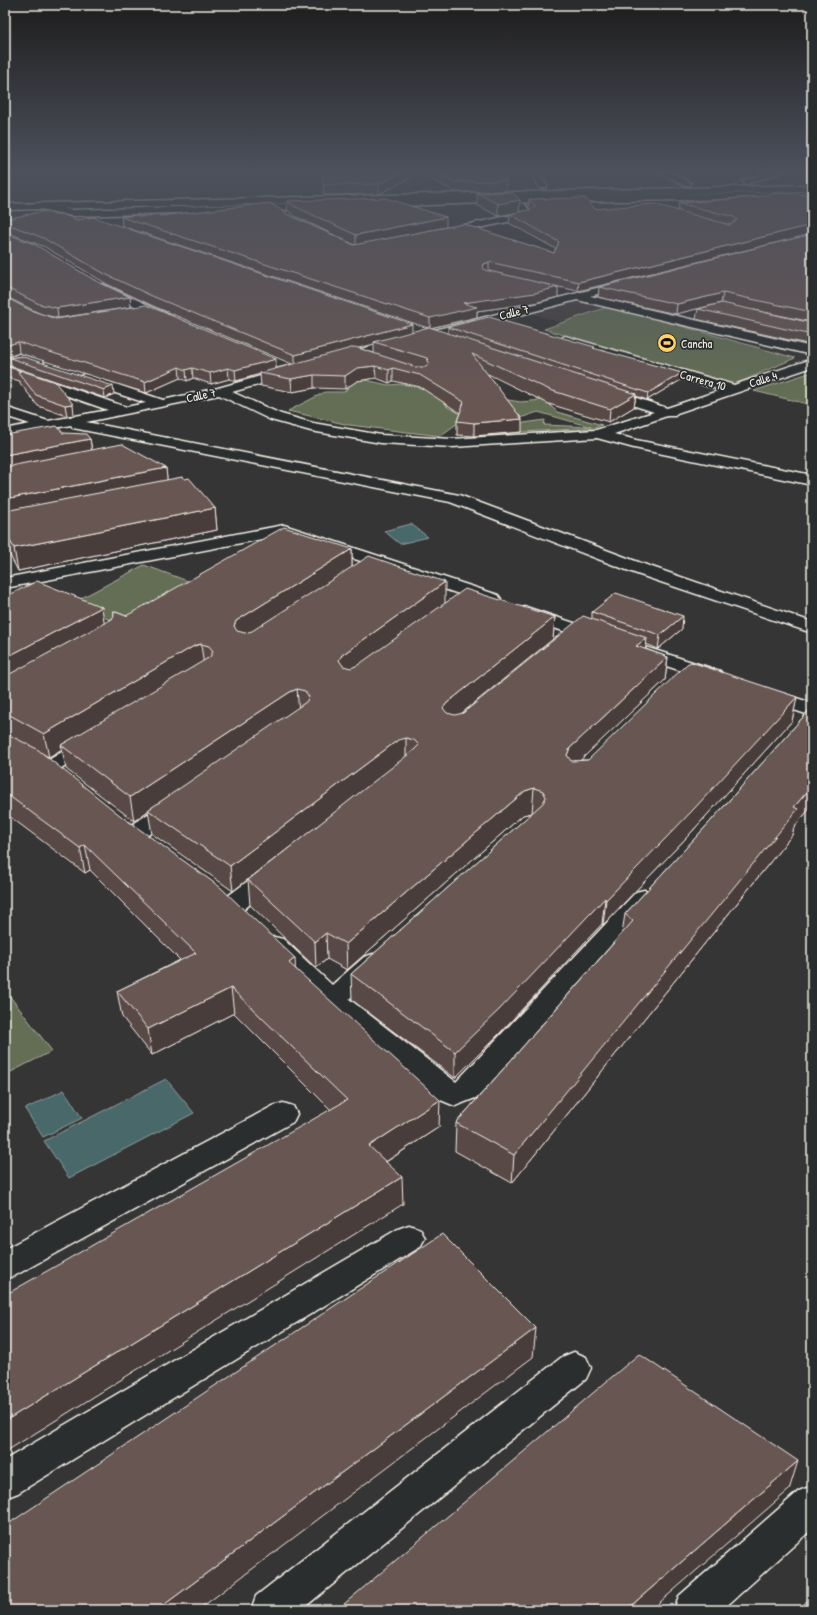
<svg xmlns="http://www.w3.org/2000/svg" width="817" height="1615" viewBox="0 0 817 1615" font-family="'Patrick Hand',sans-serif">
<rect width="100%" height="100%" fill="#363535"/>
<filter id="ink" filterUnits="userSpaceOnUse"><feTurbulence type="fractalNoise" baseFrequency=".025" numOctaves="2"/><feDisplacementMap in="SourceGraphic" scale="8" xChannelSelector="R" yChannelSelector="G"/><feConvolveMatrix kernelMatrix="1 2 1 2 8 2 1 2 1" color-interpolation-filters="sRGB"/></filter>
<g filter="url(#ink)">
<!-- built -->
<path fill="#453f3e" d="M677,171H744L689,176Z
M578,297L610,306L562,323L530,313Z"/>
<!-- green -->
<path fill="#646e54" stroke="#acb09e" d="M610,306L795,358L731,386L544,329Z
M812,372V405L754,391Z
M357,378L388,385L403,384L458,396H482L521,402L542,400L549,404L557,412L602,425L594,428L522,432L517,424L545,420L544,425L591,427L538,412L517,419L463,403L446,406L466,417L440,436L349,425L288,411L325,392H344Z
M144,565L193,583L118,623L70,604Z
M5,990L52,1051L5,1075Z"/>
<!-- water -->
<path fill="#49676a" stroke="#8d9e9c" d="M411,524L428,537L400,544L384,531Z
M166,1079L194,1113L69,1178L44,1141Z
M64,1090L82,1118L43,1137L25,1109Z"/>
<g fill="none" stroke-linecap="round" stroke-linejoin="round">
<defs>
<path id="minor" d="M530,171H538L547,186L546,188H540Z
M656,171H668L691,183L690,185H684Z
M772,171H786L746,184L742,181Z
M812,192V198L486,203L371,207L366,204L371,201L486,197Z
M39,203L72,210L317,203L322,206L317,209L72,216L36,208V204Z
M521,203C526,204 530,211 533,215L531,217L441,236L436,233L441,230L522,213L516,206Z
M628,280L634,283L632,285L590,296L812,347V355L577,300L338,363L332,359L334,356Z
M103,284L172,316L174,318L172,320H164L99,289L97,287Z
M565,336L734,385L812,359V367L677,413L675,416H667L614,434L636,440L812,475V485L634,448L597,438L452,447L381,443L311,431L271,420L219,395L86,422L459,495L649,566L812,622V633L637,574L450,502L78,429L73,428L71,425L5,437V429L30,424L5,416V407L48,421L108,410L28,382L26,379L33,375L126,407L146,403L79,381L78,378L84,374L89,375L163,400L218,388L289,368L294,369L295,372L294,375L232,392L281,414L313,423L381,435L452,439L596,430L654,412L601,395L599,392L601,389L606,388L667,408L721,390L561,343L559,340Z
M19,354L42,360L44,363L38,367L20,362L5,367V359Z
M284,525L498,595L501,599L498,603L492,604L486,603L283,535L5,588V578Z
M526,607L604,633L606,637L604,641L597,643L520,616L517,612L520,608Z
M639,645L720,671L723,675L720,679L713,681L632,655L630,651L632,647Z
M768,689L812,703V716L761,699L758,695L761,691Z
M89,738L96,740L99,744L96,748L56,772L49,774L42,772L38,768L42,764L82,740Z
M175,799L183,801L186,806L183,811L142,839L134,841L126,839L123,834L126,829L167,801Z
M273,866L281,868L285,873L281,878L242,911L233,913L224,911L221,905L224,899L265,868Z
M644,890L652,892L656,898L652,904L478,1097L455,1106L436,1098L323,1007L265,951L262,945L265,939L274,937L283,939L332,985L364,957L373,954L382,957L386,963L382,969L349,999L456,1082L636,892Z
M283,1103L293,1106L297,1114L293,1122L16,1275L5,1279V1249L273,1106Z
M409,1225L420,1229L425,1238L420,1247L18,1493L5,1498V1460L398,1229Z
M574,1352L586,1357L591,1368L586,1379L301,1610H251L256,1596L562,1357Z
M812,1486V1529L722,1610H674L679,1596L799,1491Z"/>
<path id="highway" d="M812,185V191L5,210V204Z"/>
</defs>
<!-- minor casing -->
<use href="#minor" stroke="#f4f1e8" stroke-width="3"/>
<!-- highway casing -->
<use href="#highway" stroke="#f4f1e8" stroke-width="3"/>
<!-- minor -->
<use href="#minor" fill="#2a2d2e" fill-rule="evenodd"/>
<!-- highway -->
<use href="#highway" fill="#2a2d2e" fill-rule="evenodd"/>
</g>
<!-- wall -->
<path fill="#594a47" stroke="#f4f1e8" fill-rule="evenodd" d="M322,171H500L506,181V191L455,192L420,173L379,194L324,195Z
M477,193L519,212L498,216L477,205Z
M812,193V234L578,291L545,284L558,297L534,303L477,311V317L431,328L448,334V327L594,349L682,373L681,380L647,400L636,396L634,407L609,422L549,404L488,374L522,432L474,436L457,435V421L460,413L420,387L393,381L389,383L376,378L357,381L345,389L314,388L292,392L261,386L260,374L236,381L229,379L211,384L193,378L187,381L180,378L146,393L19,353L5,358V297L30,310L56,319L102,312L58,318L41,314L5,296V233L96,281L130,297L131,307L276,368L292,364L153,306L107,284L45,247L6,232H5V219L56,215L78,220L412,332L428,328L122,226L121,217L287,214L354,245H355L295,216L287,210V201L446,227L554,253L556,249L509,223L510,214L530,210L529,208V199L595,209L678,211L679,203L788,194L804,195ZM374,344V353L358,348Z
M812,234V322L754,310L812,323V345L696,319L698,309L721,303L676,314L598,297L599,287Z
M21,356L114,394L105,398L11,366L10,358Z
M5,365L55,382L74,415L67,416L38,406L20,383V381L5,377Z
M63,433L90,439L92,450L166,468L167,480L215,508L217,530L18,571L5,546V435Z
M352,549V567L445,603L555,617L553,639L592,619V612L682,629L658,649L646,644V649L668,657L665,680L580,760H588L797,697L792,721L688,836L603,925L602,924L498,1035L455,1078L352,1000L351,974L532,813L523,815L347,970L327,959L316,968L250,905L248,880L294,844L233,891L152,834L148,811L134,821L66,769L62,749L49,757L41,753L296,969L439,1127L386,1162L403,1204L330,1109L234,1013L152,1055L122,1017L117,991L180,960L90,870L85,873L5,813V597L104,623L112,619L114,615L113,611L126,616Z
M812,707V806L794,827L792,835L512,1183L455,1151L456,1123L622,933L625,914L710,822Z"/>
<!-- shaded-wall -->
<path fill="#493c3a" stroke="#f4f1e8" d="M404,171H420V173L379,194V184Z
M520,200L519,212L498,216V204Z
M446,217V227L356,245V235Z
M812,225V234L578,291L579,282Z
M489,262V272L483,277V267L484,264Z
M558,287V297L534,303L477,311V317L430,328V318L463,303Z
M723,293L721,303L676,314L677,304Z
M130,297L131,307L58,318L57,308Z
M412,324V334L374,342V344L295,365V355Z
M18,342L19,353L5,358V346Z
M276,359V370L260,373V374L236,381L235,370Z
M375,366L376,378L357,381L345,389V376L357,368Z
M179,367L180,378L146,393L145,382Z
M192,368L193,378L187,381L186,370Z
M228,368L229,379L211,384L210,373Z
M393,368V381L389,383V370Z
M682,373L681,380L647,400L648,393Z
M314,375V388L292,392L291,379Z
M113,386L114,394L105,398L104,390Z
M636,394L634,407L609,422L610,409Z
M73,404L74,415L67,416L65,405Z
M522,419V432L474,436V423Z
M90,439L93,459L5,476V455Z
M166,468L168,489L5,521V499Z
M215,508L217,530L18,571L14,548Z
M352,549V570L238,643L234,626L236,621Z
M445,582V604L340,683L339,660L342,655Z
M102,607L105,629L5,683V658Z
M683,616L682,629L658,649L660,635Z
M555,617L553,639L446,726L443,708L447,703Z
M647,638L644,660L636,646Z
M201,644L204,667L61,745L62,749L49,757L44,734L194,646Z
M668,657L665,680L568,772L567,755L570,748Z
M297,689L299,713L148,810V811L134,821L130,797L290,692Z
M797,697L792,721L688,836L603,925L606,900Z
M406,738V762L398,764L233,891L230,866L398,740Z
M812,786V806L794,827L792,835L512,1183L514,1155L794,807Z
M534,788L532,813L523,815L347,970L346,944L525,791Z
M85,845L90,870L85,873L80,848Z
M605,898L602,924L498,1035L455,1078V1052Z
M326,933L327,959L316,968L315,942Z
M295,958L296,983L289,963Z
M231,988L234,1013L152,1055L148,1029Z
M440,1100L439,1127L370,1172L369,1146Z
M402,1177L403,1204L5,1452V1421Z
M536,1328L533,1357L198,1610H157Z
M798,1461L789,1490L651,1610H626Z"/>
<!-- building -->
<path fill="#685653" stroke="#f4f1e8" d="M322,171H404L379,184L323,185Z
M435,171H500L506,181L455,182Z
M512,192L520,200L498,204L477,193Z
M777,193L788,194L797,193L804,195L812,193V225L579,282L489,262L484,264L483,267L485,270L558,287L535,293L463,303L477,307L430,318L121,217L137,215L140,217L158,214L160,216L270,203L287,214L354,245L463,224L554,253L559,242L510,214L532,209L535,206L529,199L585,198L595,209L654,204L730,225L737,220L734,217L679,203L755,197Z
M385,198L446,217L356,235L294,206L287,201Z
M45,211L56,215L61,214L78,220L93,217L412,324L295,355L152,296L105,274L43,238L5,223V219Z
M5,233L34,244L96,281L130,297L57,308L39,304L5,287Z
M812,234V312L723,293L677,304L599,287Z
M5,297L30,310L56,319L146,305L276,359L235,370L228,368L210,373L192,368L186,370L179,367L145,382L18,342L5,346V334L10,332L5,329Z
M722,303L812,323V335L698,309Z
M489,317L595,347L593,348L682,373L648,393L448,327Z
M429,327L636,394L610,409L550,390L472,354L522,419L474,423L457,421L464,402L420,375L393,368L389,370L375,366L357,368L345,376L314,375L291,379L260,373L355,347L416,367H426L429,363L427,358L374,342Z
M21,356L113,386L104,390L10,358Z
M5,365L55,382L73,404L65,405L36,395L18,372L21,371L5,366Z
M57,426L63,433L86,434L90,439L5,455V435Z
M122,444L166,468L5,499V467Z
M182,477L185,479L189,478L215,508L14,548L5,532V511Z
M284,527L352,549L236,621L234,626L237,631L245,633L252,631L369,556L445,582L342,655L339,660L343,666L351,668L358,665L465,589L555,617L447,703L443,708L447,713L455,715L463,713L583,616L647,638L636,646L668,657L570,748L567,755L571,761L588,760L687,664L691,662L797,697L692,811L606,900L605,898L500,1009L455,1052L351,974L543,803L546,797L543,791L534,788L525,791L346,944L326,933L315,942L248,880L414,750L419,745L414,740L406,738L398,740L230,866L148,810L306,702L309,697L305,691L297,689L290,692L130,797L61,745L210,657L213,651L209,646L201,644L194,646L44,734L8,714H5V676L8,675L112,619L114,615L113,611L126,616Z
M37,581L102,607L5,658V597Z
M616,593L683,616L660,635L592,612Z
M812,707V786L794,807L798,809L514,1155L456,1123L633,921L625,914L710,822Z
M5,733L37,749L121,816L220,887L295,958L289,963L440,1100L369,1146L402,1177L5,1421V1295L347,1100L231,988L148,1029L117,991L196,953L85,845L80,848L5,793Z
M442,1234L536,1328L157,1610H5V1526Z
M639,1354L798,1461L626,1610H337Z
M812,1596V1610H798Z"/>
</g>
<!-- sky -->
<linearGradient id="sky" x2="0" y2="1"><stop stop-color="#1e1d1d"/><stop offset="0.43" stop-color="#4c515c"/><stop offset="1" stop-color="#4c515c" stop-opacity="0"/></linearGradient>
<rect width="817" height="397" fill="url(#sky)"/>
<!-- icons -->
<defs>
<symbol id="stadium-disc" viewBox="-11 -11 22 22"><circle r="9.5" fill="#ffd166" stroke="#2a2d2e"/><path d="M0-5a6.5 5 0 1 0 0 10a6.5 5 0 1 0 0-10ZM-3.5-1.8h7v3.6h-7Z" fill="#111"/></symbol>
</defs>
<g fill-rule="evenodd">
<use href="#stadium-disc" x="656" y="332" width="22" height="22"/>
</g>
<g text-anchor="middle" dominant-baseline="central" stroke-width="3.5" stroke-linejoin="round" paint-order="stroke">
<!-- far-street labels -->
<g font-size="12" fill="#f4f1e8" stroke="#2a2d2e">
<text transform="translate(514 312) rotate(-14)">Calle 7</text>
<text transform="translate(763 379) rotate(-18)">Calle 4</text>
<text transform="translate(703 380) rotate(16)">Carrera 10</text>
<text transform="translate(201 395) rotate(-12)">Calle 7</text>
</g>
<!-- far-poi labels -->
<g font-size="12" fill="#f4f1e8" stroke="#2a2d2e" text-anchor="start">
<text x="681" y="343">Cancha</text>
</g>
</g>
<!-- margin -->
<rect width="817" height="1615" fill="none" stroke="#2a2d2e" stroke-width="20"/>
<rect x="10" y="10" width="797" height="1595" fill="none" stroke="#f4f1e8" stroke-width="1.5" filter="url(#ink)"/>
</svg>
